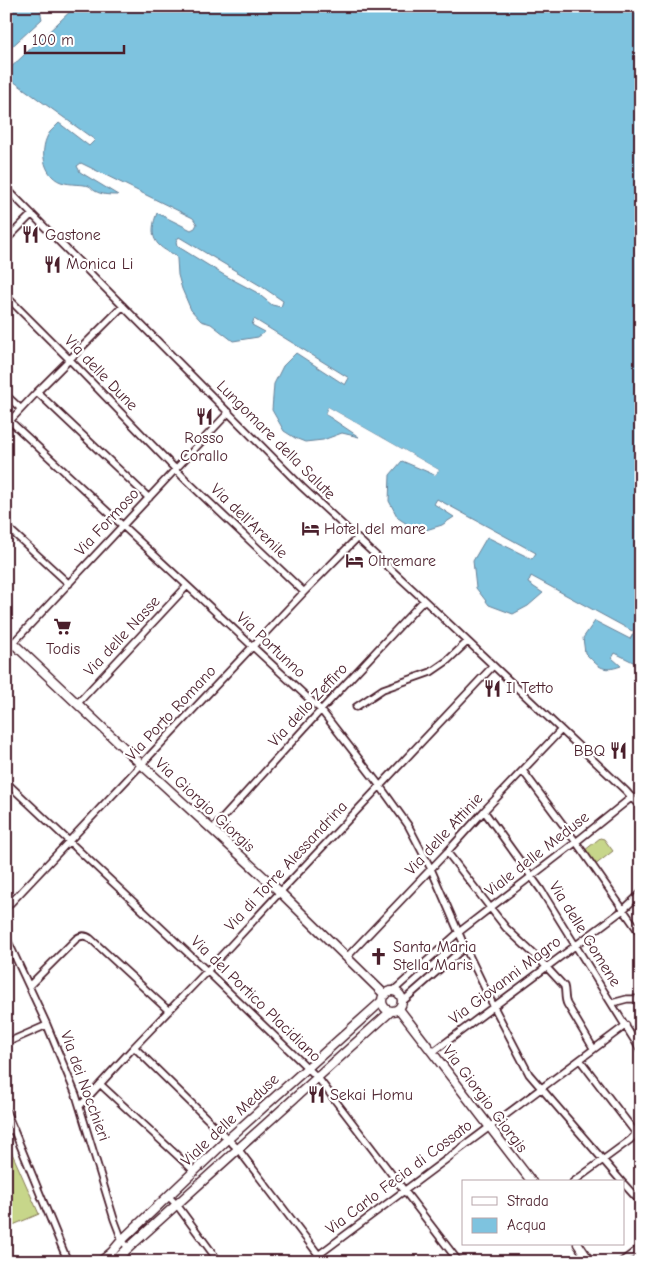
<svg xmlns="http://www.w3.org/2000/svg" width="647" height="1268" viewBox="0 0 647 1268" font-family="'Comic Neue',sans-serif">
<rect width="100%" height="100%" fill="#fff"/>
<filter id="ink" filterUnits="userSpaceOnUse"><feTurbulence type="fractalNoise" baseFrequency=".02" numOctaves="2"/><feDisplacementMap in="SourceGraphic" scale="10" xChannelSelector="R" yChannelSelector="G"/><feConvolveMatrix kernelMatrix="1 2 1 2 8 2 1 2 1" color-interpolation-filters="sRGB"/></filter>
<g filter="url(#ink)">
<!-- green -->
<path fill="#c7d68a" stroke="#887a5a" d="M600,838L604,839L613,851L594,866L584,851Z
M6,1142H7L39,1214L6,1228Z"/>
<!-- water -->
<path fill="#7ec3df" stroke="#698197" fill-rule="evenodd" d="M6,6H41L40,10L42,19L6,52Z
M76,6H641V666L615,653L612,658L621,666C602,673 598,666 585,653L583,638L595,621L630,639L634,632L531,576L528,583L543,593L528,606L513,614L489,605L476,588L473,561L487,537L532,559L536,553L437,499L434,504L454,517L442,525L426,530L413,528L398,518L389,501L390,475L402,461L435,475L439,470L328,407L325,414L359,437L342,433L323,440L305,442L295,438L284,431L272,410L274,384L283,366L296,353L345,385L349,378L254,319L252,325L265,332L258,337L233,341L211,324L201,321L191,310L182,289L178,275L177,259L176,255C154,247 148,235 157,213L191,230L195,228L197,224L193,218L81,163L77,166L80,172L118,195C110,195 102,195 95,191C93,190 91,187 89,186C83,184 70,185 61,182C42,175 39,147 50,132C53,129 56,126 59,123L89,146L95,140L6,76V72ZM179,237L261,286L283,301L281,307L272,305L256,292L224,275L177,246L176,241Z"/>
<!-- pier -->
<path fill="#fff" d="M328,407L439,470L435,475L416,464L434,472L435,471L329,411L328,413L348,426L325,414Z"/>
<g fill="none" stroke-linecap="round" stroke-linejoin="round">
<defs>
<path id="street" d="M6,188L302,487L424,600L626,791L641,808
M6,240L32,214
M6,296L70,360L186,480L304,592
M37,392L149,498
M6,395L21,409
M10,421L321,710L380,786L408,825L431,869L465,947L494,1007L529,1074L622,1182
M6,425L37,392L123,306
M6,526L69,584
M6,636L13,643L229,412
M77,704L187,586
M356,707L383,689L431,672L447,661L467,642
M523,771L576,842L641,935
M6,782L207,971L318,1078L459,1262
M484,811L541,890L641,1051
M212,830L321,710L424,600
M447,852L506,928L537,957L564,986C566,992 564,998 567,1004L592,1046
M6,908L304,592L357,538
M6,937L47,1025L76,1095L114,1219L122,1240L128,1248
M347,957L447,852L484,811L561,730
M29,986L76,939C81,935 86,935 91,939L169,1011
M392,992L459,932L576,842L632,797
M402,1002L465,947
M612,1003L627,999H641
M6,1043L47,1025
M134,1047L238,1149L324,1262
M433,1052L623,910L641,893
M100,1084L194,1171
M80,1106L134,1047L207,971L282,890L493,666
M6,1111L68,1262
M6,1132L14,1129
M573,1182L630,1140L634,1136L635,1132L580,1060
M623,1183L641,1203
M168,1196L177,1205L219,1262
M309,1262L626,1025
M621,1262L641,1247"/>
<path id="secondary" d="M6,651L13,643L142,765L280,892L385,995
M382 1001a10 10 0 1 1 20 0a10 10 0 1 1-20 0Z
M399,1009L532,1182
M578,1244L590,1262
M100,1262L112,1252L122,1240L228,1139L382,1001
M113,1262L391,1011"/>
</defs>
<!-- street casing -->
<use href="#street" stroke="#4a1f2b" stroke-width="9"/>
<!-- secondary casing -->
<use href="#secondary" stroke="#4a1f2b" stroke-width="11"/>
<!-- street -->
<use href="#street" stroke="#fff" stroke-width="5.5"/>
<!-- secondary -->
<use href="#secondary" stroke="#fff" stroke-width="8"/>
</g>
</g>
<!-- icons -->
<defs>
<symbol id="restaurant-bare" viewBox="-9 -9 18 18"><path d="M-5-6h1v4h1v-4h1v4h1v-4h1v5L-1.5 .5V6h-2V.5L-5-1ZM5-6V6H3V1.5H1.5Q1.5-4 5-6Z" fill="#4a1f2b" stroke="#fff" stroke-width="2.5" paint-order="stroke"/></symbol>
<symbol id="hotel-bare" viewBox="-9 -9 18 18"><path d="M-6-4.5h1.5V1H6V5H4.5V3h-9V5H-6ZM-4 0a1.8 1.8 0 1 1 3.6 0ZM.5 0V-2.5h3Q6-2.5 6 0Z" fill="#4a1f2b" stroke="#fff" stroke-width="2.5" paint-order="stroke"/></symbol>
<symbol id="supermarket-bare" viewBox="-9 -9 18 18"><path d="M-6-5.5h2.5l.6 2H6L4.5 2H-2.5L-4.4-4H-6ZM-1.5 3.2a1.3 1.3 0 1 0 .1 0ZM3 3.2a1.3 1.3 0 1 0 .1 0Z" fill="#4a1f2b" stroke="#fff" stroke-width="2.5" paint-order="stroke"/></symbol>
<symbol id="church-bare" viewBox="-9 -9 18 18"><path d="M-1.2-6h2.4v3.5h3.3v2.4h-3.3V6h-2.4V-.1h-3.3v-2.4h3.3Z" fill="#4a1f2b" stroke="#fff" stroke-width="2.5" paint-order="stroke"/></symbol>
</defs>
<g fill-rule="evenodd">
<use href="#restaurant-bare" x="18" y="222" width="25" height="25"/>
<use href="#restaurant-bare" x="40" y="252" width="25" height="25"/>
<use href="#restaurant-bare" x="192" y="404" width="25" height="25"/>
<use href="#hotel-bare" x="298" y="516" width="25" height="25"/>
<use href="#hotel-bare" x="342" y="548" width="25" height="25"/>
<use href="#supermarket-bare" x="50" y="614" width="25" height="25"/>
<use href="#restaurant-bare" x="480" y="676" width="25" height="25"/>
<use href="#restaurant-bare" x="606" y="738" width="25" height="25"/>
<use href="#church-bare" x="366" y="944" width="25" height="25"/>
<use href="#restaurant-bare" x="304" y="1082" width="25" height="25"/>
</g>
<g text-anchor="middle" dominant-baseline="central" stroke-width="4.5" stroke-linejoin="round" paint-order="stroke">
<!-- poi labels -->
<g font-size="16" fill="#4a1f2b" stroke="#fff" text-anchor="start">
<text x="45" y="235">Gastone</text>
<text x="66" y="264">Monica Li</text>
<text x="204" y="438" text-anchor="middle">Rosso<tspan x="204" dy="18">Corallo</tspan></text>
<text x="324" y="529">Hotel del mare</text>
<text x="368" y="561">Oltremare</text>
<text x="63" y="649" text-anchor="middle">Todis</text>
<text x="506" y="688">Il Tetto</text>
<text x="605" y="751" text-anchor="end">BBQ</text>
<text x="393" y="947">Santa Maria<tspan x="393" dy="18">Stella Maris</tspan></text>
<text x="330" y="1095">Sekai Homu</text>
</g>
<!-- street labels -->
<g font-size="16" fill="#4a1f2b" stroke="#fff">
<text transform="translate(101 373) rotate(46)">Via delle Dune</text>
<text transform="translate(276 440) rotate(45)">Lungomare della Salute</text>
<text transform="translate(249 521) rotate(44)">Via dell'Arenile</text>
<text transform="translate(107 522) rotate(-47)">Via Formoso</text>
<text transform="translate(122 636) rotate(-47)">Via delle Nasse</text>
<text transform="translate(271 645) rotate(43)">Via Portunno</text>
<text transform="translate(308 705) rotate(-47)">Via dello Zeffiro</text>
<text transform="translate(171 713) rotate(-47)">Via Porto Romano</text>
<text transform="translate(205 805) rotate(43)">Via Giorgio Giorgis</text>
<text transform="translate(444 834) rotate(-47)">Via delle Attinie</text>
<text transform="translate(537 854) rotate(-38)">Viale delle Meduse</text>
<text transform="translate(286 866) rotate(-47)">Via di Torre Alessandrina</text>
<text transform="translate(585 934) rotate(58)">Via delle Gomene</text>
<text transform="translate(505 980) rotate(-37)">Via Giovanni Magro</text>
<text transform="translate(256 999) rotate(44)">Via del Portico Placidiano</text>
<text transform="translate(85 1086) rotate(70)">Via dei Nocchieri</text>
<text transform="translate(485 1099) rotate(53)">Via Giorgio Giorgis</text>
<text transform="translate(230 1120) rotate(-43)">Viale delle Meduse</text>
<text transform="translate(399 1177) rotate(-37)">Via Carlo Fecia di Cossato</text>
</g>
</g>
<!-- margin -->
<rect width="647" height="1268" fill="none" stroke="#fff" stroke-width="25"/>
<rect x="12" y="12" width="622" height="1243" fill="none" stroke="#4a1f2b" stroke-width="2" filter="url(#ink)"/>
<!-- legend -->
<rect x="462" y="1180" width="162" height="65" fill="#ffffff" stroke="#b7a5aa"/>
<rect x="472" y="1197" width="25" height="8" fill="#ffffff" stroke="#b7a5aa"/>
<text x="507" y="1206" font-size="15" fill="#4a1f2b">Strada</text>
<rect x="472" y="1218" width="25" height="15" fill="#7ec3df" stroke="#b7a5aa"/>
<text x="507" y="1230" font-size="15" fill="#4a1f2b">Acqua</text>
<!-- scale -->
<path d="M25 45v8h99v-8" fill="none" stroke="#4a1f2b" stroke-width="2.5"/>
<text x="32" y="45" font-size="15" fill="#4a1f2b" stroke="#ffffff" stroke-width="4" paint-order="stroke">100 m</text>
</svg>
